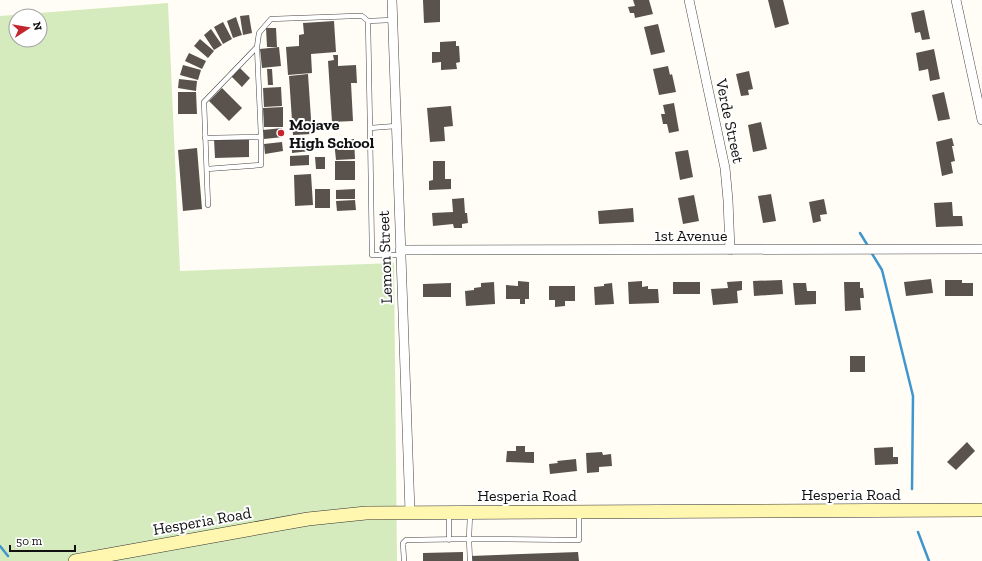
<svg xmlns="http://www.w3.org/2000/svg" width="982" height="561" viewBox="0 0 982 561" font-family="'Zilla Slab',serif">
<rect width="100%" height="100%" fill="#fffdf5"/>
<!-- green -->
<path fill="#d5ebbd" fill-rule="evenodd" d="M168,3L180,271L394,263L397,561H0V16ZM16,16H40V40H16Z"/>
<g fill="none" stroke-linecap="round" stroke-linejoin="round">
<!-- stream -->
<path stroke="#3f96cf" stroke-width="2.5" d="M860,233L868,246
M871,252L882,270L913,396L912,489
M918,532L929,561
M0,546L8,556"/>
</g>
<!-- building -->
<path fill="#5a524d" d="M423,0H440V22L424,23Z
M633,0H649L653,14L635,18L634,13H630L628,7L635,6Z
M768,0H783L789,24L775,28Z
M924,10L930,39L922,40L920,32L915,33L911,13Z
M249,15L252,33L243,35L240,16Z
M236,17L242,35L233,38L227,21Z
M334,21L336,52L311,54L312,73L288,75L286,47L299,46V35L304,34L303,23Z
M223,22L232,39L223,44L214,27Z
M658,24L665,52L651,55L644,27Z
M266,28H276L277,47H267Z
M211,29L222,45L214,50L204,35Z
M200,39L214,51L208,58L194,46Z
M456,41V46H459L460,62L456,63L457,69L441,70V62L432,63V52H440V42Z
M279,47L281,66L262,68L260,49Z
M934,49L940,79L930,81L928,69L919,71L916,53Z
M189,53L206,61L202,69L185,61Z
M333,55H338V66L356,65L357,83H351L353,121L332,122L328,61L334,60Z
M183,65L201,70L198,80L180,75Z
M668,66L670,75L672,74L676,92L659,95L653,69Z
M239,67L250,78L242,87L231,76Z
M267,69H272L273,85H268Z
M749,71L753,89L748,90L749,95L741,96L736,74Z
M308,74L312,134L293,135L289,76Z
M179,79L197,81L196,91L178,88Z
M281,87L282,106L264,107L263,88Z
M222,88L242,108L229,121L209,101Z
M178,92H196L197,114H178Z
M944,92L950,119L938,121L932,95Z
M674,103L679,131L669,133L667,124H663L661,114H665L663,105Z
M451,106L453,126L444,127L445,141L430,142L427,108Z
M283,107V127H264L263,108Z
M761,122L767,149L753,152L748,125Z
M282,128L283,137L264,139L263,130Z
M952,138L954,146H952L955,161L951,162L953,173L942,176L936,142Z
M214,139H249V157L215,158Z
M354,139L355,159L336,160L334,141Z
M282,142L283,151L265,154L264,144Z
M309,144L310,151L292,153V146Z
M197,148L202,209L183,211L178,150Z
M688,150L693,177L680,180L675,152Z
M309,155V165L290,166V156Z
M315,157H325V169H316Z
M335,161H355V180H335Z
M433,161H445V179H451V189L429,190V181L433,180Z
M311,174L313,205L295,206L294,175Z
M315,189H330V208H315Z
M355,189V199H336V190Z
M771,194L776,221L763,223L758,196Z
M694,195L699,221L683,224L678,198Z
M464,198L465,213H467L468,223L462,224V228H454L453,224L433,226L432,213L453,212L452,199Z
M824,199L827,214L820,215L821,221L813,223L809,202Z
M355,200L356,210L337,211L336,201Z
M952,202L953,216H962L963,226L936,227L934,203Z
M633,208L634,222L599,224L598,211Z
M931,279L933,293L906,296L904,282Z
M782,280L783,294L754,296L753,281Z
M945,280H962V283H973V296H945Z
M518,281L529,282V299H525V304H520V299H506V285L518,286Z
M642,281V287L648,286V289H658L659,303L629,304L628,282Z
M742,281V290L737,291L738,303L713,305L711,289L728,288L727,282Z
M494,282L495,304L466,306L465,291L474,290V288L481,287V283Z
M673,282H700V294H673Z
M844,282H860V288H863L864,298H860L861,310L845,311Z
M451,283V297H423V284Z
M612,283L614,304L595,305L594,287L604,286V284Z
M793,283H806L807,291H816V304L795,305Z
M549,286H575V301H565V306L555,307V300H549Z
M850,356H865V372H850Z
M967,442L975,451L956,470L947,462Z
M516,446H525V452H534V463L506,462L507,451H516Z
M893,447V457H898V464L875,465L874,448Z
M602,452L603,455L611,454L612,466L599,467V472L587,473L586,453Z
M576,459L577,471L550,474L549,464L558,463L557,461Z
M463,552V561H423V553Z
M578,552L579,561H471V556Z"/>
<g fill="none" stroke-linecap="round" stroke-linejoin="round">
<defs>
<path id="lane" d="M396,126L370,128L372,255H400
M370,128L368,21L392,20
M205,138L261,137L257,47
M207,169L261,165V137
M208,205L204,102L257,47L259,33L271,19L355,16H362L368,21
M449,514V540
M470,514L469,539L579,540V512
M404,561L403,543L406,540L469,539L470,561"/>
<path id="street" d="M392,0L410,512
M689,0L725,168L728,200L730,250
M956,0L982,120
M400,250L982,249"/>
<path id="secondary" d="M75,561L308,519L366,513L982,510"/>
</defs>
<!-- lane casing -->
<use href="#lane" stroke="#444" stroke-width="5.5"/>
<!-- street casing -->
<use href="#street" stroke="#444" stroke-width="10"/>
<!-- secondary casing -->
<use href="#secondary" stroke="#333" stroke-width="14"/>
<!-- lane -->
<use href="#lane" stroke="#fff" stroke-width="4.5"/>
<!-- street -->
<use href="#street" stroke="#fff" stroke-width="9"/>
<!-- secondary -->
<use href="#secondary" stroke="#fff6b0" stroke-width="13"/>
</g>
<!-- markers -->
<circle fill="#c4262e" stroke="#fff" stroke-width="1.5" cx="281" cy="133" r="4"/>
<g text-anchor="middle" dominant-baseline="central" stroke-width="4" stroke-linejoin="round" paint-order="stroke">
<!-- street labels -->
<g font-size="16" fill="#111" stroke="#fff">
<text transform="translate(730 121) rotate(78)">Verde Street</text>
<text x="691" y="235">1st Avenue</text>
<text transform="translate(385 257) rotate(-92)">Lemon Street</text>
<text x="851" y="494">Hesperia Road</text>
<text x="527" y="495">Hesperia Road</text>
<text transform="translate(202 521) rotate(-10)">Hesperia Road</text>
</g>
<!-- poi labels -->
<g font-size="16" font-weight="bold" fill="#111" stroke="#fff" text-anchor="start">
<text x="289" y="124">Mojave<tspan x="289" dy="18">High School</tspan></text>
</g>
</g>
<!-- north arrow -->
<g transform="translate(28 28) rotate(78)"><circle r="19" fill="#ffffff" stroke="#a0a0a0"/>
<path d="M0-3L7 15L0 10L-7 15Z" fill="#c4262e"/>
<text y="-6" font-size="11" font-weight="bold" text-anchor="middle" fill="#111111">N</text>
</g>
<!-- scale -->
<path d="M10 545v6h65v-6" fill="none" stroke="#111111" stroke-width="2"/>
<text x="16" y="545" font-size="12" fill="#111111" stroke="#ffffff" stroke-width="3" paint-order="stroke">50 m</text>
</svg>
